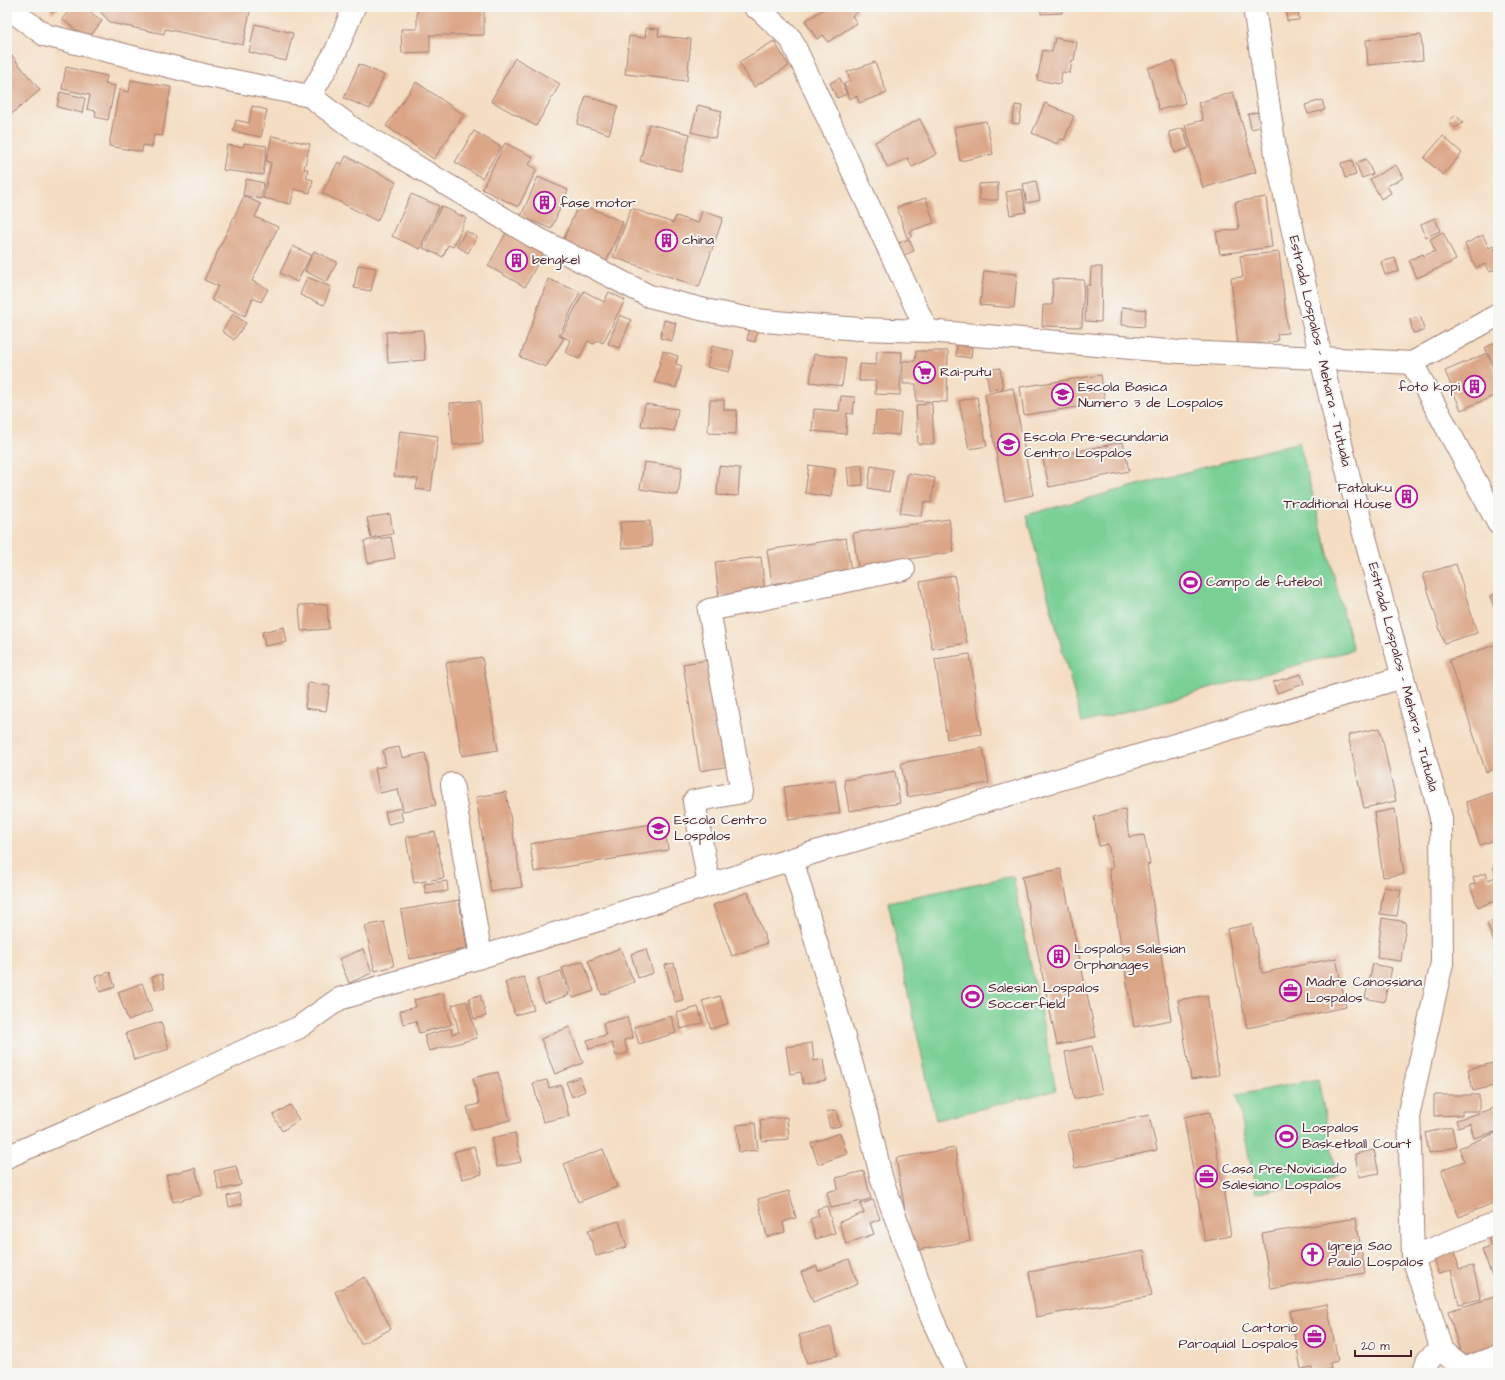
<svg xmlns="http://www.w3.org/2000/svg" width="1505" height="1380" viewBox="0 0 1505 1380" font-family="'Architects Daughter',sans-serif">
<rect width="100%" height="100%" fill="#f6f6f2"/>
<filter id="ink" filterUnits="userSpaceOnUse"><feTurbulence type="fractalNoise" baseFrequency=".025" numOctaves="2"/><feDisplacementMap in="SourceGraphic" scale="8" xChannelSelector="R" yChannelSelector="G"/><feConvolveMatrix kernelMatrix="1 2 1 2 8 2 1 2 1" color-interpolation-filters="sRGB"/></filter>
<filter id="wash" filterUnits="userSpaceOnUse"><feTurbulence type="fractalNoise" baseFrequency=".012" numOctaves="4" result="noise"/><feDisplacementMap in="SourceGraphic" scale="16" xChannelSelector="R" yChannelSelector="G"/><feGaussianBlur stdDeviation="0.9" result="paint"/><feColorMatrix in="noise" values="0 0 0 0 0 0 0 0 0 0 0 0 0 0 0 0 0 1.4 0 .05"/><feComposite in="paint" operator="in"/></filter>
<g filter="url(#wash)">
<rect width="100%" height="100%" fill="#f4ddc2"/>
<!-- park -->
<path fill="#79cf94" stroke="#627760" d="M1299,442L1353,650L1082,723L1026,515Z
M1013,876L1056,1090L936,1120L888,902Z
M1318,1079L1337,1177L1256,1193L1237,1095Z"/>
<g id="blocks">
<!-- building -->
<path fill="#dba686" d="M49,7H62L52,13Z
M72,7H84L102,21L88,39L62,19Z
M96,7H251L243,45L165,29L164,34L111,23Z
M417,7H484V35H430V52L402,53L401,29H417Z
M827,7H856L859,11L852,16L857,23L828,42L823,35L817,39L805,21Z
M1023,7H1038V8L1023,9Z
M1041,7H1062V13L1041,14Z
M1295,7H1308V8L1295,9Z
M1298,10L1299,20L1287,21L1286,11Z
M255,24L293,33L286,61L249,52Z
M646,28L659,29L658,36L691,39L687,81L625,74L629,36L645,38Z
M1421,35L1423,60L1368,65L1366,40Z
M1055,38L1077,42L1074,60H1072L1070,73L1062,72L1060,84L1037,80L1043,50L1052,52Z
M774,41L789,66L754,87L739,62Z
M7,50L40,90L7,118Z
M515,58L560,84L536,126L491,101Z
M1174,61L1185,103L1159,110L1148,68Z
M875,62L887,93L859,103L857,96L849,99L844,84L850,81L847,72Z
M359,64L384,75L370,109L344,98Z
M66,67L107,76L105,84L115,86L108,120L95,117L96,111L87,109L90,95L62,89Z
M840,78L847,94L837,98L830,83Z
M131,80L171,87L162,136L154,135L152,147L143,145L142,152L109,146L119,90L129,92Z
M416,82L464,115L434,159L386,126Z
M60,92L85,98L82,113L57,107Z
M1233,92L1256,172L1203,188L1185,125L1203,120L1198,103Z
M586,96L618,106L609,134L577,124Z
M1322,100L1325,110L1308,114L1305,105Z
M1045,103L1074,116L1064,140L1060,139L1057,144L1032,133Z
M698,105L722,111L715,138L691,132Z
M1015,105L1022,106L1019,124L1012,123Z
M252,106L267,110L261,137L233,131L236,120L249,123Z
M1262,111L1265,126L1251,129L1248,114Z
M1456,115L1463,123L1455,128L1449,121Z
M920,119L937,154L912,167L908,158L888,168L875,142Z
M986,121L993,154L960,161L954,127Z
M649,124L690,134L681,171L640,161Z
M1183,128L1189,148L1175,153L1169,132Z
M474,131L501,147L482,178L455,162Z
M272,136L310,144L304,169H308L306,178L313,180L310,193L294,189L291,204L263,198L271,163L266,161Z
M1443,136L1462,153L1443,175L1424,158Z
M244,143L267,146L263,175L223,170L227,145L243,147Z
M505,143L533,157L529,165L537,169L518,207L482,189Z
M346,156L396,182L377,221L322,193L338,162L342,164Z
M1366,159L1373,174L1362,178L1356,163Z
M1352,160L1356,175L1345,178L1341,163Z
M1396,165L1403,178L1387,186L1391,193L1381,199L1370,179Z
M538,177L568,190L551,229L521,216Z
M246,179L264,183L261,199L243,195Z
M1036,181L1040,200L1027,203L1023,184Z
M998,183V200H979V184Z
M1022,189L1026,212L1010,215L1006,192Z
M411,194L439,206L420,249L392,236Z
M244,196L261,204L255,217L278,227L252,281L268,289L261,302L253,298L245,316L211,300L218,286L204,280Z
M1266,197L1272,247L1220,254L1216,232L1239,229L1235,202Z
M926,198L934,223L910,231L912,236L907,238L897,207Z
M579,203L623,222L605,265L561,245Z
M441,206L466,218L453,247L448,245L443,257L423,248Z
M631,208L673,223L676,216L698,223L702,211L723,218L699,287L613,257Z
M1435,218L1440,231L1426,237L1421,224Z
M466,231L477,237L468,253L457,246Z
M1443,232L1456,260L1417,278L1409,260L1423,254L1424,256L1435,251L1430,239Z
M506,233L543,253L525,287L488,266Z
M1483,235L1489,248L1493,246L1498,256V268L1489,272L1485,264L1476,268L1465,244Z
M909,239L914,251L901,256L896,244Z
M293,246L311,255L297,282L280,273Z
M314,251L337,262L327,282L305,271Z
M1279,252L1288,333L1277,334L1278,341L1238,346L1231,278L1243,277L1240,256Z
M1395,258L1399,271L1385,275L1381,262Z
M358,265L376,268L371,291L354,288Z
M1091,267H1102L1101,322L1085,321L1086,285H1090Z
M984,271L1017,274L1014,308L980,305Z
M307,277L331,287L324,305L300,295Z
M548,279L580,292L559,336L564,338L546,367L520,357Z
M1053,279L1084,280L1082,327L1042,326L1043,305H1052Z
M584,291L604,302L609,292L625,300L603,343L597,340L594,344L588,341L579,359L565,352L570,340L561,336Z
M1122,307L1146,310L1144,327L1121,325Z
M233,314L246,323L234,340L222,331Z
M620,315L631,320L619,348L608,344Z
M1421,317L1424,331L1413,333L1410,319Z
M664,320L676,323L672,341L660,338Z
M423,330L425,360L388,363L386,332Z
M749,330L757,332L755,342L747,340Z
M1498,341V372L1485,348Z
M957,345L972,347L971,358L956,356Z
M712,346L734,351L729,372L707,367Z
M663,351L678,356L676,364L682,366L676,388L655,382Z
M877,351L902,352L900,395L875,394L876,381H859L860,364L876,365Z
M916,351H948L947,402L916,401V384H903V361H915Z
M1487,353L1498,380V394L1461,410L1445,371Z
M814,354L846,358L842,386L810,382Z
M1000,368L1003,388L989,390L986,370Z
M1101,375L1105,403L1024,415L1020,387Z
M1013,388L1033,495L1005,501L985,394Z
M841,396L855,397L853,414L847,413L846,434L812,431L814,409L839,411Z
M977,397L987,446L969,449L959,401Z
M710,400H724V410H737L736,434L708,433Z
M480,401L483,443L453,445L450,403Z
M645,404L678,409L674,431L641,426Z
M932,404L934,444H918L916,405Z
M876,411L901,413L899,435L874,433Z
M400,431L438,436L431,491L416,489L418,479L394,476Z
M1123,442L1129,471L1049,487L1043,458Z
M644,462L682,467L678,495L640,489Z
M809,465L835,469L831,497L805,493Z
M862,465L863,485L849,486L847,467Z
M719,466L740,468L738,496L717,495Z
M871,466L893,470L889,492L868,488Z
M908,473L935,478L931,503L924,502L922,516L900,513Z
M1411,487L1415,501L1403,504L1399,490Z
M390,514L393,534L371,538L367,518Z
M949,519L954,552L858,567L853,533Z
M650,521L652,546L622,548L620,522Z
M391,537L395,558L368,563L364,541Z
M846,538L851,572L772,584L767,550Z
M761,557L765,592L719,597L715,562Z
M1456,564L1477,633L1444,643L1423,574Z
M954,575L967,643L932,649L920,582Z
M1498,593V607L1494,608L1490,596Z
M327,604L329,629L301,631L299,605Z
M284,627L287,642L265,646L262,632Z
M1498,644V768L1486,772L1449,660Z
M970,654L981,734L947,739L935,659Z
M482,657L498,750L462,756L446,663Z
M713,659L730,766L700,771L683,664Z
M1301,674L1304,684L1277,693L1273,682Z
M308,683L330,686L326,711L305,708Z
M1380,728L1396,801L1364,808L1348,735Z
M399,747L402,758L425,753L436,805L403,811L398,789L380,793L375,768L386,766L383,750Z
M983,748L989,783L907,797L901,763Z
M895,771L900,803L849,811L844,780Z
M835,780L840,813L789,820L784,787Z
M1498,791V839L1480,845L1466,802Z
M506,792L522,887L491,892L476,797Z
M400,808L403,821L388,824L385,812Z
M1125,809L1129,837L1144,835L1150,864L1147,865L1171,1020L1134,1027L1109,869L1113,868L1108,844L1099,846L1094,817Z
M1395,809L1404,874L1383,877L1374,813Z
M664,822L668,850L534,872L530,844Z
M435,832L444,878L414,883L406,837Z
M1498,864V900L1478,907L1470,885L1475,884L1473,878L1486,873L1488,880L1496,877L1493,866Z
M1061,869L1096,1037L1057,1045L1022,877Z
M447,881L448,891L426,894L424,884Z
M1384,887L1401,890L1397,916L1380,914Z
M748,892L767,943L732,956L713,905Z
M459,900L467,949L409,959L401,910Z
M1382,918L1406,922L1401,961L1377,958Z
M1498,919V953L1487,923Z
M384,922L394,966L375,971L365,926Z
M1252,924L1262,973L1336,958L1346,1007L1247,1028L1227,929Z
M620,948L634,982L602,995L588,961Z
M363,949L372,973L349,983L339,959Z
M646,949L653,973L638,978L631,954Z
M583,961L594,991L573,998L562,968Z
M674,963L683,1000L675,1002L665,965Z
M1373,964L1392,968L1384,1002L1365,998Z
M561,971L569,995L544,1003L537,979Z
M110,972L115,987L100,992L95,977Z
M162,974L165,988L156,990L152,977Z
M524,977L534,1010L515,1015L505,982Z
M142,983L152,1011L128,1020L118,992Z
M443,993L451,1025L419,1033L416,1021L403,1024L400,1011L416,1007L414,1000Z
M480,995L486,1016L474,1019L469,998Z
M1207,995L1219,1075L1191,1079L1178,1000Z
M720,996L728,1023L711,1029L702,1001Z
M467,1001L477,1038L429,1051L424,1036L451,1028L452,1034L459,1032L452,1005Z
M698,1007L703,1023L681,1029L677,1013Z
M671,1016L676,1033L639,1044L634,1027Z
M627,1017L633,1038L624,1040L628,1053L616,1056L612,1043L589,1049L587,1040L606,1035L603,1023Z
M161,1022L169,1049L134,1060L126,1033Z
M569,1027L583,1063L555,1074L541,1039Z
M812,1043L814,1061L823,1059L826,1080L803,1084L801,1072L790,1074L786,1047Z
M1092,1046L1102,1093L1074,1099L1065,1052Z
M1498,1062V1085L1473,1091L1468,1069Z
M498,1072L510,1120L473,1130L467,1107L479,1104L473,1078Z
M580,1077L585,1091L572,1097L566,1082Z
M547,1080L549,1088L561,1085L569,1116L543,1122L533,1083Z
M1434,1095H1479V1111H1462V1115L1434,1116Z
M290,1105L299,1120L282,1131L273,1115Z
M1498,1107V1131L1474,1138L1470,1123L1458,1127L1456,1120Z
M836,1110L840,1126L830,1128L826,1112Z
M1210,1112L1231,1236L1205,1241L1184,1117Z
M1149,1115L1157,1150L1075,1168L1068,1132Z
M787,1117L789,1139L762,1141L760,1120Z
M755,1123L758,1150L739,1152L737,1125Z
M1452,1127L1456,1147L1429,1153L1425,1133Z
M1498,1132V1201L1459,1217L1441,1170L1464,1161L1459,1148Z
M515,1133L521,1162L497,1167L491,1138Z
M840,1133L847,1154L818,1164L811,1143Z
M474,1146L482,1174L462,1179L454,1152Z
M955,1148L970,1241L912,1251L896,1158Z
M603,1149L617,1187L578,1202L564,1164Z
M1374,1150L1379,1173L1359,1177L1355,1154Z
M236,1166L241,1185L219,1190L214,1171Z
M195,1168L202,1195L173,1202L166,1175Z
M864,1171L871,1199L831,1208L827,1192L838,1189L836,1178Z
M789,1191L796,1218L783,1222L785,1232L767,1237L758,1199Z
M239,1193L242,1204L229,1207L227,1196Z
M873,1200L880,1219L870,1223L874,1234L846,1244L839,1222L864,1213L860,1204Z
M827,1206L835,1233L816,1239L810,1219L819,1216L817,1209Z
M1356,1218L1365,1273L1271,1289L1262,1234Z
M619,1221L627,1247L596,1256L588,1230Z
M1498,1227V1292L1482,1249L1491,1246L1486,1231Z
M1144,1251L1152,1296L1036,1317L1029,1272Z
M1455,1252L1459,1269L1473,1266L1481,1299L1459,1304L1451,1270L1438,1273L1434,1257Z
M849,1259L858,1284L813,1302L801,1272L817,1266L818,1271Z
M365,1277L391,1329L361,1344L335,1292Z
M1498,1296V1347L1462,1358L1448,1311Z
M1327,1304L1338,1361L1330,1363L1331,1369L1313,1373L1312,1367L1301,1369L1290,1311Z
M831,1327L838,1355L807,1363L799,1335Z"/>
</g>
</g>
<g filter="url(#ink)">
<use href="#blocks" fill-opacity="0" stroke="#9f7e76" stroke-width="1"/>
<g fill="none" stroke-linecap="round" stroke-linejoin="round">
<defs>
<path id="minor" d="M9,7L12,11L45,35L204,75L310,96L355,130L533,236L649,296L705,310L756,320L808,325L860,329L927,331L1180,352L1321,358L1412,363L1498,315
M755,7L759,9L791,39L927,331
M310,96L336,51L354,7
M1412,363L1498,523
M452,784L481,957
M792,859L866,1113L882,1180L931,1316L957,1373
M709,885L694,801L742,792L709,610L904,569
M7,1157L167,1087L252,1047L298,1028L339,999L481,957L792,859L1403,677
M1413,1257L1498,1222
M1464,1369L1498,1356"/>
<path id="major" d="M1254,7L1276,155L1321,358L1349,478L1441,818L1442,963L1409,1112L1413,1257L1442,1351
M1424,1373C1426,1359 1430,1356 1442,1351L1464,1369L1465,1373"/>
</defs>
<!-- minor casing -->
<use href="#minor" stroke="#9f7e76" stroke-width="24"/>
<!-- major casing -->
<use href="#major" stroke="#9f7e76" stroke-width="24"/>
<!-- minor -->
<use href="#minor" stroke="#fff" stroke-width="22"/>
<!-- major -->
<use href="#major" stroke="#fff" stroke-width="22"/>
</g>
</g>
<!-- icons -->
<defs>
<symbol id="building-ring" viewBox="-11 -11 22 22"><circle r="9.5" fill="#f6f6f2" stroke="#b5179e" stroke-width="1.5"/><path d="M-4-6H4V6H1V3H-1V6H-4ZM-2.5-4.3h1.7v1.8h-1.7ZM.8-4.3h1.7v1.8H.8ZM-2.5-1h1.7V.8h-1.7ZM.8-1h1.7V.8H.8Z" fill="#b5179e"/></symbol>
<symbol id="supermarket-ring" viewBox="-11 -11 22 22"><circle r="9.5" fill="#f6f6f2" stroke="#b5179e" stroke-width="1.5"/><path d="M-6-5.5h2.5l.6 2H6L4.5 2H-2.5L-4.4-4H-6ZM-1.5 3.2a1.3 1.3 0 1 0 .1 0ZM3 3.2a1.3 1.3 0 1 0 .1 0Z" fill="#b5179e"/></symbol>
<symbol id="school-ring" viewBox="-11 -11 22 22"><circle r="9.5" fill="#f6f6f2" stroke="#b5179e" stroke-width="1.5"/><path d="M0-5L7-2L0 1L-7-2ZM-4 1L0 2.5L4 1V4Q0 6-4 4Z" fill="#b5179e"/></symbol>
<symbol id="stadium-ring" viewBox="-11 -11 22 22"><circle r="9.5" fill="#f6f6f2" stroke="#b5179e" stroke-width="1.5"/><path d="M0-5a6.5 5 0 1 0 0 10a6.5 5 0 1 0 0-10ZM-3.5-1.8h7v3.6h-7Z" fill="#b5179e"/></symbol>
<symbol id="office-ring" viewBox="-11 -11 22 22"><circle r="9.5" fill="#f6f6f2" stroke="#b5179e" stroke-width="1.5"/><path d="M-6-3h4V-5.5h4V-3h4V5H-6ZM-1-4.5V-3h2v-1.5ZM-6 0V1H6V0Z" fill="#b5179e"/></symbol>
<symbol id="church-ring" viewBox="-11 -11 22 22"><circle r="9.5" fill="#f6f6f2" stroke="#b5179e" stroke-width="1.5"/><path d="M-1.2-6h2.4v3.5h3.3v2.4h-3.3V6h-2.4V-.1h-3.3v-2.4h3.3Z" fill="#b5179e"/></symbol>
</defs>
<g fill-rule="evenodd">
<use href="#building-ring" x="532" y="190" width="25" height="25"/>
<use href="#building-ring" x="654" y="228" width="25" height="25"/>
<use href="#building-ring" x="504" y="248" width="25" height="25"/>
<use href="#supermarket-ring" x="912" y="360" width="25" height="25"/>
<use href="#building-ring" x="1462" y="374" width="25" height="25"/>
<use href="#school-ring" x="1050" y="382" width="25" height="25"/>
<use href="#school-ring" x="996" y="432" width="25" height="25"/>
<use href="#building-ring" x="1394" y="484" width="25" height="25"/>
<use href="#stadium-ring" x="1178" y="570" width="25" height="25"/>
<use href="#school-ring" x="646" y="816" width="25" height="25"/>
<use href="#building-ring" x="1046" y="944" width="25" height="25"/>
<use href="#office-ring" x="1278" y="978" width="25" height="25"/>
<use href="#stadium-ring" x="960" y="984" width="25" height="25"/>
<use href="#stadium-ring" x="1274" y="1124" width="25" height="25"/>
<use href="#office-ring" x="1194" y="1164" width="25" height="25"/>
<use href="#church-ring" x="1300" y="1242" width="25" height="25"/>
<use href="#office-ring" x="1302" y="1324" width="25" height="25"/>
</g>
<g text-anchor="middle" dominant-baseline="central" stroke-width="4" stroke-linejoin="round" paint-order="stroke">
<!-- poi labels -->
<g font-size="14" fill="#4a1f2b" stroke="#f6f6f2" text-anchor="start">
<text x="560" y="203">fase motor</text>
<text x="682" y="240">china</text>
<text x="532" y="260">bengkel</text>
<text x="940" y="372">Rai-putu</text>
<text x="1078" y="387">Escola Basica<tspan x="1078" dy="16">Numero 3 de Lospalos</tspan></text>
<text x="1460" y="387" text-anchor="end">foto kopi</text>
<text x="1024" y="437">Escola Pre-secundaria<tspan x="1024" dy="16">Centro Lospalos</tspan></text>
<text x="1392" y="488" text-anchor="end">Fataluku<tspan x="1392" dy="16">Traditional House</tspan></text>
<text x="1206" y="582">Campo de futebol</text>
<text x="674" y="820">Escola Centro<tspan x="674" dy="16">Lospalos</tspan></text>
<text x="1074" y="949">Lospalos Salesian<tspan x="1074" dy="16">Orphanages</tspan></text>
<text x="1306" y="982">Madre Canossiana<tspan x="1306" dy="16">Lospalos</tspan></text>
<text x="988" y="988">Salesian Lospalos<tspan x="988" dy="16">Soccerfield</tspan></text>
<text x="1302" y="1128">Lospalos<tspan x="1302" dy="16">Basketball Court</tspan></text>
<text x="1222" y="1169">Casa Pre-Noviciado<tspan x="1222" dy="16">Salesiano Lospalos</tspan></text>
<text x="1328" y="1246">Igreja Sao<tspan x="1328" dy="16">Paulo Lospalos</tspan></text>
<text x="1298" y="1328" text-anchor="end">Cartorio<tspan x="1298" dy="16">Paroquial Lospalos</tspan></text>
</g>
<!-- street labels -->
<g font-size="14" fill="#4a1f2b" stroke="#f6f6f2">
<text transform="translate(1320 351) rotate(77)">Estrada Lospalos - Mehara - Tutuala</text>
<text transform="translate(1403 677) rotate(75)">Estrada Lospalos - Mehara - Tutuala</text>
</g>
</g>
<!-- margin -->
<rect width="1505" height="1380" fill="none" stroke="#f6f6f2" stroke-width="24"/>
<!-- scale -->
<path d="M1355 1350v6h56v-6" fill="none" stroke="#4a1f2b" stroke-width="2"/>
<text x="1361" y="1350" font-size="12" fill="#4a1f2b" stroke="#f6f6f2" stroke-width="3" paint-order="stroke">20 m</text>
</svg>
